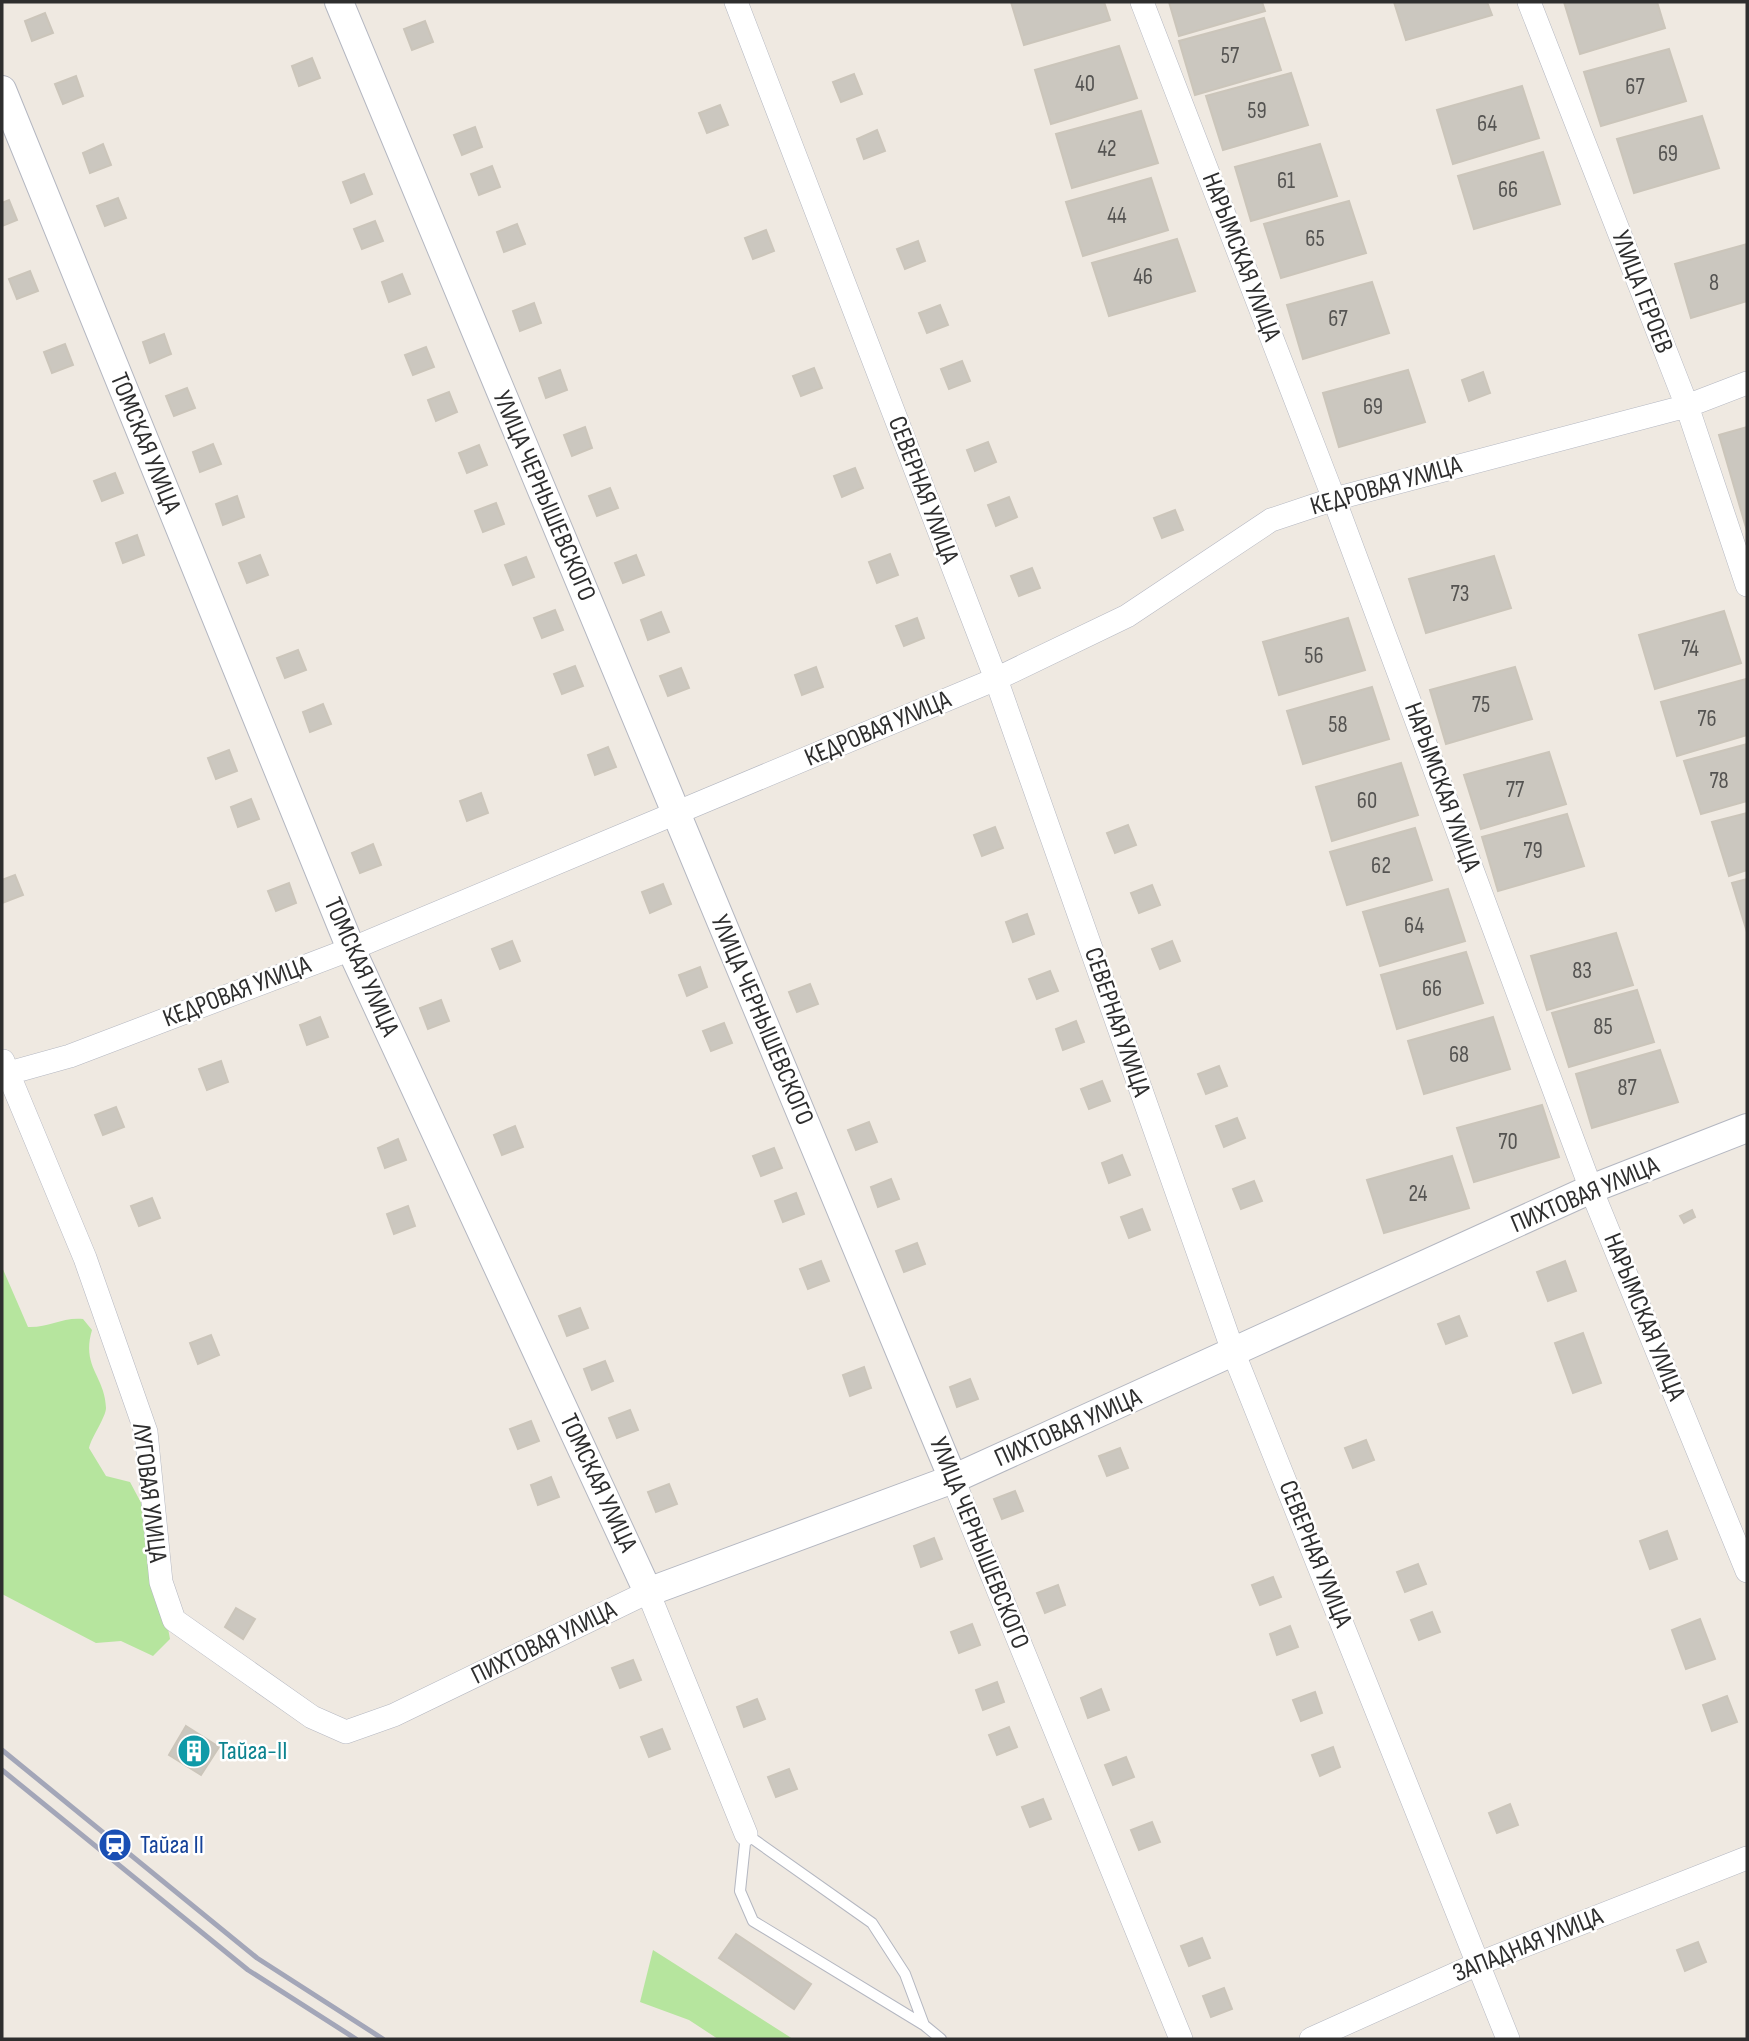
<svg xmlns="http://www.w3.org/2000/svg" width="1749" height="2041" viewBox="0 0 1749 2041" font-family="'Sofia Sans Condensed',sans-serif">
<rect width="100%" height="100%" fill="#efe9e1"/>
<!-- green -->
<path fill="#b6e59e" d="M2,1267L28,1327C48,1328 62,1317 83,1319L92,1330C81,1367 105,1376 106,1408C106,1417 92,1436 89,1448L106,1476L130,1482L146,1512L170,1639L153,1656L121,1641L96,1643L2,1594Z
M653,1950L793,2039H718L689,2020L640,2002Z"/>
<!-- building -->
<path fill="#cbc7bf" stroke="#cbc5ba" stroke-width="2" d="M1011,2H1104L1110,20L1024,45Z
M1169,2H1262L1265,11L1179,36Z
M1394,2H1487L1492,15L1406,40Z
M1564,2H1657L1665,28L1580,54Z
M45,13L53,33L32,41L25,21Z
M1264,18L1281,70L1195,95L1179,41Z
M425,21L433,42L412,50L404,29Z
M1119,46L1137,98L1051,124L1035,70Z
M1669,49L1686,101L1601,126L1584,72Z
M312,58L320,78L299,86L292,66Z
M1291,73L1308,125L1223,150L1206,96Z
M854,74L862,94L841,102L833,82Z
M76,76L83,96L63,104L55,84Z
M1522,86L1539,138L1453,164L1437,110Z
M720,105L728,125L707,133L699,113Z
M1141,111L1158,163L1072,188L1056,134Z
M1702,116L1719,168L1634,193L1617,139Z
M475,127L482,147L462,155L454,135Z
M877,130L885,151L864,159L857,139Z
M103,144L111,165L90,173L83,153Z
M1320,144L1337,196L1251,221L1235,167Z
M1543,152L1560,204L1474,229L1458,176Z
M492,166L500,187L479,195L471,174Z
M364,174L372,194L351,203L343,182Z
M1151,178L1168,230L1083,256L1066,202Z
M118,198L126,218L105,226L97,206Z
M9,200L17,220L2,226V203Z
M1349,201L1366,253L1281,278L1264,224Z
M375,221L383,241L362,249L354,229Z
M517,224L525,244L504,252L497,232Z
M766,230L774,251L753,259L745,238Z
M1177,239L1195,291L1109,316L1092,263Z
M918,241L925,261L905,269L897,249Z
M1747,244V301L1691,318L1675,264Z
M30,271L38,291L17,299L9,279Z
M402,274L410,294L389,302L382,282Z
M1372,282L1389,333L1303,359L1287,305Z
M534,303L541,323L520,331L513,311Z
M940,305L948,325L927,333L919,313Z
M164,334L171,354L150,363L143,342Z
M65,344L73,365L52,373L44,352Z
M426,347L434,367L413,375L405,355Z
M962,361L970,381L949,389L941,369Z
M814,368L822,388L801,396L793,376Z
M560,370L567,390L546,398L539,378Z
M1408,370L1425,422L1339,447L1323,393Z
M1483,372L1490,393L1469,401L1462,380Z
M187,388L195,408L174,416L166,396Z
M449,392L457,412L436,421L428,400Z
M585,427L592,448L572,456L564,435Z
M1747,427V531L1719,435Z
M988,442L996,462L975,471L967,450Z
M213,444L221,464L200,472L193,452Z
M479,445L487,465L467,473L459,453Z
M855,468L863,488L842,497L834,476Z
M115,473L123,493L102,501L94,481Z
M610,488L618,508L597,516L589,496Z
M237,496L244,517L223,525L216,504Z
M1009,497L1017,517L996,526L988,505Z
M496,503L504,524L483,532L475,511Z
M1175,510L1183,530L1162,538L1154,518Z
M137,535L144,555L123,563L116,543Z
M890,554L898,575L877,583L869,562Z
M260,555L268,575L247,583L239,563Z
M636,555L644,575L623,583L615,563Z
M1494,556L1511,608L1426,633L1409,579Z
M526,557L534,577L513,585L505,565Z
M1032,568L1040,588L1019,596L1011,576Z
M555,610L563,630L542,638L534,618Z
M1724,611L1741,663L1655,689L1639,635Z
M661,612L669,632L648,640L641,620Z
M917,618L924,638L904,646L896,626Z
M1348,618L1365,670L1279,695L1263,642Z
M298,650L306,670L285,678L277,658Z
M575,666L583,686L562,694L554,674Z
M816,667L823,687L802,695L795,675Z
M1515,667L1532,719L1446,744L1430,690Z
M681,668L689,688L668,696L660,676Z
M1746,679L1747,735L1677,756L1661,702Z
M1372,687L1389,739L1303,764L1287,711Z
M323,704L331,724L310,732L303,712Z
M1747,744V801L1701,814L1684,761Z
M608,747L616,767L595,775L588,755Z
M229,750L237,771L216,779L208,758Z
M1549,752L1566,804L1481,829L1464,775Z
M1401,763L1418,815L1332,841L1316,787Z
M481,793L488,813L467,821L460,801Z
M251,799L259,819L238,827L231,807Z
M1747,813V870L1729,876L1712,822Z
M1567,814L1584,866L1498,891L1482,837Z
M1128,825L1136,845L1115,853L1107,833Z
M995,827L1003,848L982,856L974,835Z
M1415,828L1432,880L1347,905L1330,852Z
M373,844L381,865L360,873L352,853Z
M15,875L23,895L2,903V880Z
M1747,879V932L1732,883Z
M289,883L296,903L276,911L268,891Z
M663,884L671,904L650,913L642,892Z
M1152,885L1160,905L1139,913L1131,893Z
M1448,889L1465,941L1380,966L1363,912Z
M1027,914L1034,934L1013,942L1006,922Z
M1616,933L1633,985L1547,1010L1531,956Z
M512,941L520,961L500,969L492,949Z
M1172,941L1180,961L1160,969L1152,949Z
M1466,952L1483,1003L1397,1029L1381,975Z
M700,967L707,987L687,996L679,975Z
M1050,971L1058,991L1037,999L1029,979Z
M810,984L818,1004L797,1012L789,992Z
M1637,990L1654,1042L1569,1067L1552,1013Z
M441,1000L449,1021L428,1029L420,1008Z
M320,1017L328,1037L307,1045L300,1025Z
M1493,1017L1510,1069L1424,1094L1408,1041Z
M1076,1021L1084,1042L1063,1050L1056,1029Z
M724,1023L732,1043L711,1051L703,1031Z
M1660,1050L1678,1102L1592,1128L1576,1074Z
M221,1061L228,1082L207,1090L199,1069Z
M1219,1066L1227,1086L1206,1094L1198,1074Z
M1102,1081L1110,1101L1089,1109L1081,1089Z
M1542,1105L1559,1157L1474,1182L1457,1128Z
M116,1107L124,1127L103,1135L95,1115Z
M1237,1118L1245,1138L1224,1147L1216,1126Z
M869,1122L877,1142L856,1150L848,1130Z
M515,1126L523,1147L502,1155L494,1135Z
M398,1139L406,1160L385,1168L378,1148Z
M774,1148L782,1168L761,1176L753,1156Z
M1122,1155L1130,1175L1109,1183L1102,1163Z
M1452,1156L1469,1208L1384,1233L1367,1180Z
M891,1179L899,1199L878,1207L871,1187Z
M1254,1181L1262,1201L1241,1209L1233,1189Z
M796,1193L804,1214L783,1222L775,1201Z
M152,1198L160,1218L139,1226L131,1206Z
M408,1206L415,1226L394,1234L387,1214Z
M1142,1209L1150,1230L1129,1238L1121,1217Z
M1692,1210L1695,1217L1684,1223L1680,1216Z
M917,1243L925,1264L904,1272L896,1251Z
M821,1261L829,1281L808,1289L800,1269Z
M1565,1261L1576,1291L1548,1301L1537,1272Z
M580,1308L588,1328L567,1336L559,1316Z
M1459,1316L1467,1336L1446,1344L1438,1324Z
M1583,1333L1601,1383L1573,1393L1555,1343Z
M211,1335L219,1355L198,1364L190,1343Z
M605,1361L613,1381L592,1390L584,1369Z
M864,1367L871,1388L850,1396L843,1375Z
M970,1379L978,1399L957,1407L950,1387Z
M630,1410L638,1430L617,1438L609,1418Z
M531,1421L539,1441L518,1449L510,1429Z
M1366,1440L1374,1460L1353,1468L1345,1448Z
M1120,1448L1128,1468L1107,1476L1099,1456Z
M551,1477L559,1497L538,1505L531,1485Z
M669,1484L677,1504L656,1512L648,1492Z
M1015,1491L1023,1511L1002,1519L994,1499Z
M1667,1531L1677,1559L1650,1569L1640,1541Z
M934,1538L942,1559L921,1567L914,1546Z
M1418,1564L1426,1584L1405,1592L1397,1572Z
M1273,1577L1281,1597L1260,1605L1252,1585Z
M1058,1585L1065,1605L1045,1613L1037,1593Z
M236,1608L255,1619L243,1639L225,1627Z
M1432,1612L1440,1632L1419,1640L1411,1620Z
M1700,1619L1715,1659L1686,1669L1672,1630Z
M972,1624L980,1645L959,1653L951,1632Z
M1290,1626L1298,1647L1277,1655L1270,1634Z
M633,1660L641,1680L620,1688L612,1668Z
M997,1682L1004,1702L983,1710L976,1690Z
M1101,1689L1109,1710L1088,1718L1081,1698Z
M1315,1692L1322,1713L1301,1721L1293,1700Z
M1727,1696L1737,1722L1712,1731L1703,1705Z
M757,1699L765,1719L744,1727L737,1707Z
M186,1726L219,1747L201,1775L169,1755Z
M1009,1727L1017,1747L997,1755L989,1735Z
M662,1729L670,1749L649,1757L641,1737Z
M1333,1747L1340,1767L1320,1776L1312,1755Z
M1126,1757L1134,1777L1113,1785L1105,1765Z
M789,1769L797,1789L776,1797L768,1777Z
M1043,1799L1051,1819L1030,1827L1022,1807Z
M1510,1804L1518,1825L1497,1833L1489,1813Z
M1152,1822L1160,1842L1139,1850L1131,1830Z
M736,1934L811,1984L794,2009L719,1958Z
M1202,1938L1210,1958L1189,1966L1181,1946Z
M1698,1942L1706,1962L1685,1971L1677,1950Z
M1224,1988L1232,2009L1211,2017L1203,1996Z"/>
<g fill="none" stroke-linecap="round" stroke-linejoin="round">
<defs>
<path id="service" d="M924,2025L753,1921L740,1891L746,1834L872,1923L905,1974L924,2025L941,2039"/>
<path id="minor" d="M736,2L996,679L1234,1354L1508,2039
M1142,2L1334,499L1591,1189L1747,1571
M1529,2L1687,406L1747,585
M3,1061L85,1258L146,1432L161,1582L174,1620L312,1717L346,1732L394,1715L648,1592L746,1834
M2,1075L70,1056L351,949L996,679L1127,616L1271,520L1334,499L1687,406L1747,383
M953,1479L1181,2039
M1311,2039L1480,1963L1747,1858"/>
<path id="tertiary" d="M339,2L953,1479
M2,90L351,949L648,1592L953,1479L1591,1189L1747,1128"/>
</defs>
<!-- service casing -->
<use href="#service" stroke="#b4b7c1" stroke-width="12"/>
<!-- minor casing -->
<use href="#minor" stroke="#b4b7c1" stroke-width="24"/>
<!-- tertiary casing -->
<use href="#tertiary" stroke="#b4b7c1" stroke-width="30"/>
<!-- service -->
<use href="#service" stroke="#fff" stroke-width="10"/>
<!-- minor -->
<use href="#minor" stroke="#fff" stroke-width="23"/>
<!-- tertiary -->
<use href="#tertiary" stroke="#fff" stroke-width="28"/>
<!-- rail -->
<path stroke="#a3a6b8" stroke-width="5" d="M2,1750L257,1958L383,2039
M2,1770L248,1970L356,2039"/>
</g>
<!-- icons -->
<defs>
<symbol id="building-disc" viewBox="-11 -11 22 22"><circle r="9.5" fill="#0f9aa8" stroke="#fff"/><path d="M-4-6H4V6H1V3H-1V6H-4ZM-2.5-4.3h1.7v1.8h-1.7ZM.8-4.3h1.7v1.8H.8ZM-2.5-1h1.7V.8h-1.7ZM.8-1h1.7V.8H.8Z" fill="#fff"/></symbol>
<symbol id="station-disc" viewBox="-11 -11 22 22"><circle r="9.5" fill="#1a4fb4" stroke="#fff"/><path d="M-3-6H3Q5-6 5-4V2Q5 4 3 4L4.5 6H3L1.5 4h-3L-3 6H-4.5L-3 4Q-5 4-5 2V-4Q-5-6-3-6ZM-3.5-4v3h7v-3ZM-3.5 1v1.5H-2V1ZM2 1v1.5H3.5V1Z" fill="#fff"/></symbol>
</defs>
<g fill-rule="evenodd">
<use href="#building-disc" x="175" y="1732" width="38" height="38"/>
<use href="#station-disc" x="96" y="1826" width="38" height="38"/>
</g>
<g text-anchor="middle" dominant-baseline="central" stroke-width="5" stroke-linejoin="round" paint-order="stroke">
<!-- number labels -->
<g font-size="23" fill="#555452">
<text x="1230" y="56">57</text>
<text x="1085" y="84">40</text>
<text x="1635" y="87">67</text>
<text x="1257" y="111">59</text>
<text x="1487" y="124">64</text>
<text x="1107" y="149">42</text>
<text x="1668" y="154">69</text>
<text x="1286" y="181">61</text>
<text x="1508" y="190">66</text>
<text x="1117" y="216">44</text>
<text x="1315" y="239">65</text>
<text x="1143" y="277">46</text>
<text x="1714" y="283">8</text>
<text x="1338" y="319">67</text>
<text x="1373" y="407">69</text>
<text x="1460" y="594">73</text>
<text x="1690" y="649">74</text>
<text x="1314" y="656">56</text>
<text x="1481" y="705">75</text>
<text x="1707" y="719">76</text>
<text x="1338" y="725">58</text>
<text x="1719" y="781">78</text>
<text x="1515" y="790">77</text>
<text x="1367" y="801">60</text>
<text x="1533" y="851">79</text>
<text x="1381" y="866">62</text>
<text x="1414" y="926">64</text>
<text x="1582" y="971">83</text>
<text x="1432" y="989">66</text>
<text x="1603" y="1027">85</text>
<text x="1459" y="1055">68</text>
<text x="1627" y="1088">87</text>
<text x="1508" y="1142">70</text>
<text x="1418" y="1194">24</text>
</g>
<!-- street labels -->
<g font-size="26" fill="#2e2e2e" stroke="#fff">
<text transform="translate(1241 257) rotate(69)">НАРЫМСКАЯ УЛИЦА</text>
<text transform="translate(1642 292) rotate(69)">УЛИЦА ГЕРОЕВ</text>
<text transform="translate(145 443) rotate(68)">ТОМСКАЯ УЛИЦА</text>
<text transform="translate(1386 486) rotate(-16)">КЕДРОВАЯ УЛИЦА</text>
<text transform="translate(923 490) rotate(69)">СЕВЕРНАЯ УЛИЦА</text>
<text transform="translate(544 496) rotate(67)">УЛИЦА ЧЕРНЫШЕВСКОГО</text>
<text transform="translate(878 729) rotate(-23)">КЕДРОВАЯ УЛИЦА</text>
<text transform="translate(1442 787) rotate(70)">НАРЫМСКАЯ УЛИЦА</text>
<text transform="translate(361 967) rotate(66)">ТОМСКАЯ УЛИЦА</text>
<text transform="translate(237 992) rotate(-21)">КЕДРОВАЯ УЛИЦА</text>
<text transform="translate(762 1020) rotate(67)">УЛИЦА ЧЕРНЫШЕВСКОГО</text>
<text transform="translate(1117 1022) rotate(71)">СЕВЕРНАЯ УЛИЦА</text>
<text transform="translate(1585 1195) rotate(-23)">ПИХТОВАЯ УЛИЦА</text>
<text transform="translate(1644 1317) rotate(68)">НАРЫМСКАЯ УЛИЦА</text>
<text transform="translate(1068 1428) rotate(-24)">ПИХТОВАЯ УЛИЦА</text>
<text transform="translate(598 1483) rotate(65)">ТОМСКАЯ УЛИЦА</text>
<text transform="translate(149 1493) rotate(83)">ЛУГОВАЯ УЛИЦА</text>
<text transform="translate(979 1543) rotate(68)">УЛИЦА ЧЕРНЫШЕВСКОГО</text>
<text transform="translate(1315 1554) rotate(68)">СЕВЕРНАЯ УЛИЦА</text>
<text transform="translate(544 1643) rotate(-26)">ПИХТОВАЯ УЛИЦА</text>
<text transform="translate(1528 1945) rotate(-22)">ЗАПАДНАЯ УЛИЦА</text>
</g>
<!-- culture labels -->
<g font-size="26" fill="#0d838f" stroke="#fff" text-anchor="start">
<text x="218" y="1751">Тайга-II</text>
</g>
<!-- transit labels -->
<g font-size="26" fill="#164399" stroke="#fff" text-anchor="start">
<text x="140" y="1845">Тайга II</text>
</g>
</g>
<!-- border -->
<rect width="1749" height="2041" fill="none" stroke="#2e2e2e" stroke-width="7"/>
</svg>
